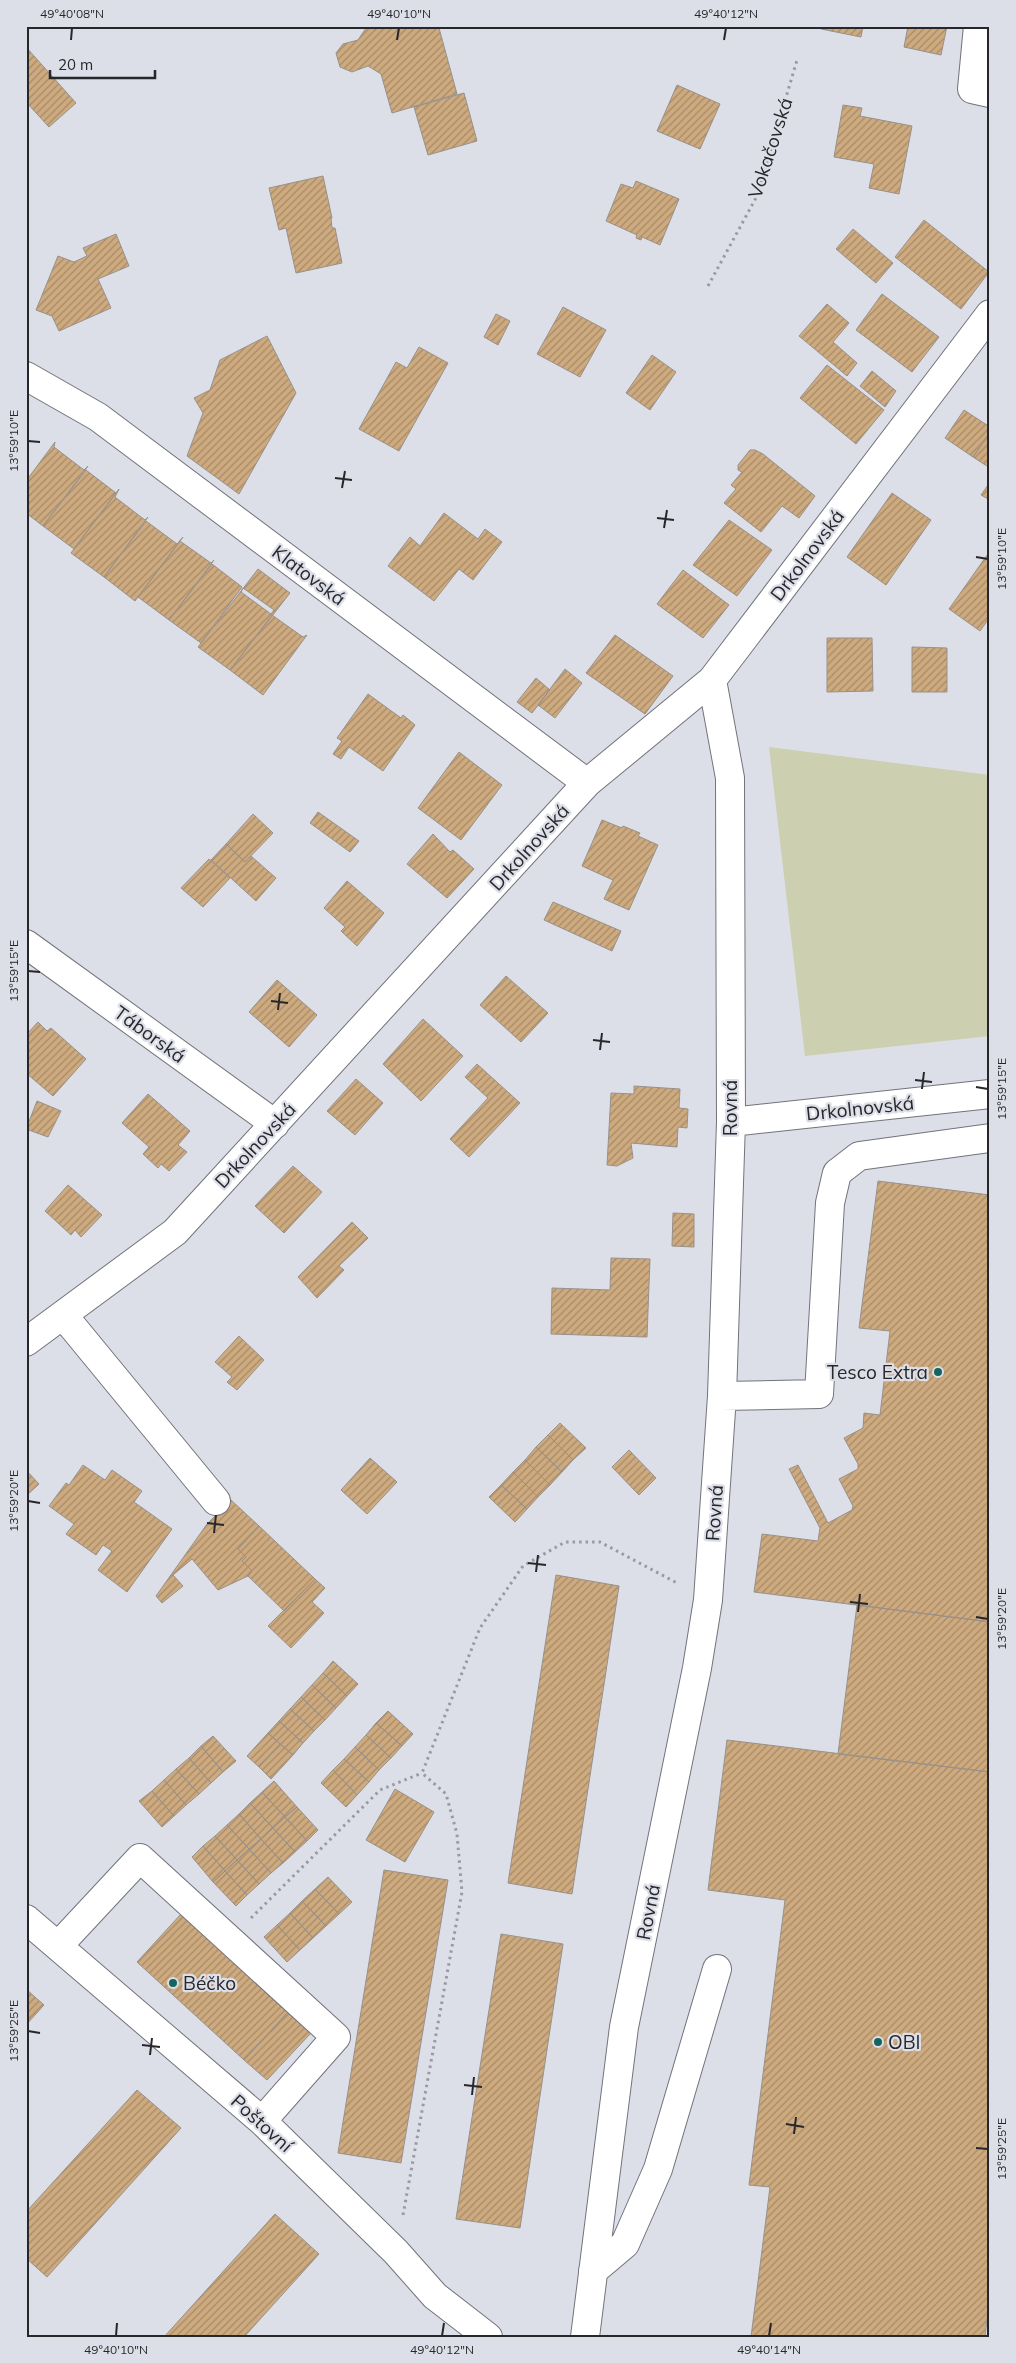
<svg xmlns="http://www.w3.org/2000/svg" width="1016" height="2363" viewBox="0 0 1016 2363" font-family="Mulish,sans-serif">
<defs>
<pattern id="building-hatch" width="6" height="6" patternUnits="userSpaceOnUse" patternTransform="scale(1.25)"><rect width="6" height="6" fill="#ceaa7f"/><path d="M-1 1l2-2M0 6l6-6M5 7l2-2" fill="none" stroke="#a78a68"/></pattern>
</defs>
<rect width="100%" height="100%" fill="#dddfe8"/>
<!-- green -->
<path fill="#ccd0b0" d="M769,747L990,775V1036L805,1056Z"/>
<!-- building -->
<path fill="url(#building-hatch)" stroke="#97918a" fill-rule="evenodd" d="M363,26L439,28L457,94L392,113L381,74L368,66L352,72L340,67L336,53L343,44L358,40L366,28Z
M821,26H863L861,37L821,29Z
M908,26H947L941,55L904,47Z
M26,47L76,103L49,127L26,102Z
M677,85L720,104L700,149L657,131Z
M464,93L477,141L428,155L414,107Z
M843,105L862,108L860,116L912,126L899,194L869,188L874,164L834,157Z
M323,176L332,218H331L332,228H335L342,263L296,273L286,228L279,230L269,188Z
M636,181L679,199L660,245L642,237L641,240L636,238L637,235L606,221L621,184L633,188Z
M924,220L989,272L961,309L895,257Z
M853,229L893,263L876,283L836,249Z
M116,234L129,266L98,279L111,308L59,331L52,316L36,310L58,256L74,262L87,256L83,248Z
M882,294L939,337L912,372L856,330Z
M827,304L849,323L833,342L857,363L847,376L799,336Z
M563,307L606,330L580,377L537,354Z
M496,314L510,321L498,345L484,337Z
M267,336L296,393L239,494L187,456L203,413L194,398L210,390L220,360Z
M419,347L448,363L399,451L359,429L396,362L407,368Z
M652,355L676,372L650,410L626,393Z
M827,365L884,410L856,444L800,398Z
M872,371L896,391L885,407L860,386Z
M964,410L990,427V432L973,457L945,438Z
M990,432V468L973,457Z
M55,442L54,447L84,470L88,466L43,526L26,513V481Z
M750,450H755L763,454L815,496L799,518L782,506L761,532L724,503L736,489L731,485L742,472L738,470V465Z
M86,470L116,493L74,549L43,526Z
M990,482V500L981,495Z
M119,489L115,497L145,520L148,517L104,577L71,553Z
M892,493L931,520L886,585L847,557Z
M444,513L478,539L485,529L502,542L473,580L459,569L434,601L388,566L410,537L420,546Z
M729,520L772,550L737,596L693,565Z
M146,521L177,544L183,537L135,601L104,577Z
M180,541L211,563L214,560L169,620L138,597Z
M990,551V617L980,631L949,609Z
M212,564L242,587L201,643L169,620Z
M258,569L290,593L230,670L198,647ZM243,588L274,610L271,614L241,592Z
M683,570L729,605L703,638L657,604Z
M272,615L303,637L307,635L263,695L230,670Z
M615,635L673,676L645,714L586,673Z
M827,638H872L873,691L827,692Z
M912,647L947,648V692H912Z
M565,669L582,683L555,718L538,705Z
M536,678L550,690L532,713L517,702Z
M368,694L401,718L403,715L415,725L383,771L349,747L341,759L333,754L342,741L337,738Z
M459,752L502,785L461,840L418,808Z
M318,812L359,841L350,852L310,823Z
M253,814L273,833L245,862L226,844Z
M602,820L622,828L623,826L640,833L638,836L658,845L629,910L604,899L613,880L582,866Z
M433,834L450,852L453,850L474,869L447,898L407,864Z
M226,844L245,862L251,856L276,878L256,901L211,860Z
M209,859L230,878L203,907L181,888Z
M347,881L384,913L357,946L341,931L345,927L324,908Z
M553,902L621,931L612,951L544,920Z
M506,976L548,1013L521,1042L480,1005Z
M277,980L317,1015L289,1047L249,1012Z
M423,1019L463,1056L421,1101L383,1064Z
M38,1022L47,1031L51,1028L86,1059L53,1096L26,1073V1055L30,1051L26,1047V1035Z
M477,1064L520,1103L469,1157L450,1139L488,1098L465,1077Z
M356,1079L383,1103L355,1135L327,1111Z
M634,1086L680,1089L679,1108L688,1109L687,1128L678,1127L677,1147L631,1143L633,1158L617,1166L607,1165L611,1093L634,1094Z
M148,1094L190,1131L178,1145L187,1152L169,1171L161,1164L158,1168L143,1154L149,1147L122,1123Z
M37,1101L61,1111L48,1137L26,1129Z
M293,1166L322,1192L284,1233L255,1206Z
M878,1181L990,1195V1622L754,1592L762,1534L818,1541L820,1528L789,1469L798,1465L828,1523L852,1510L853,1506L839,1479L858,1469V1464L844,1438L863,1428L864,1413L880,1415L890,1331L859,1328Z
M68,1185L102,1215L81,1237L75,1230L71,1235L45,1211Z
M673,1213L694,1214V1247L672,1246Z
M352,1222L368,1238L339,1266L344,1270L317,1298L298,1277Z
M611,1258L650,1259L647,1337L551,1334L552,1288L610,1290Z
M239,1336L264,1360L237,1390L227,1382L232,1377L215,1362Z
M560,1423L586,1448L573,1460L548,1435Z
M548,1435L573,1460L562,1472L536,1447Z
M536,1447L562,1472L550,1485L525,1460Z
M629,1450L656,1478L639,1495L612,1467Z
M370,1458L397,1482L367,1514L341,1490Z
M525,1460L550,1485L538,1497L513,1472Z
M83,1465L105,1480L112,1470L142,1491L134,1502L172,1529L127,1592L98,1570L112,1551L103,1545L96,1555L66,1534L74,1524L49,1506L66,1483L69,1485Z
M26,1470L39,1484L26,1496Z
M513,1472L538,1497L527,1509L501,1485Z
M501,1485L527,1509L515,1522L489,1497Z
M231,1500L259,1526L238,1549L246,1557L242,1561L252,1571L248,1576L218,1590L192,1559L173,1575L183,1586L162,1603L156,1596L207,1524Z
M259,1526L315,1579L284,1611L248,1576L252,1571L242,1561L246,1557L238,1549Z
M556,1575L619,1586L572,1894L508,1883Z
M315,1579L325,1588L312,1602L324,1613L291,1648L268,1626Z
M857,1605L990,1622V1772L838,1754Z
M333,1661L358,1684L347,1696L323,1673Z
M323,1673L347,1696L336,1708L312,1685Z
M312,1685L336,1708L325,1720L301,1697Z
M301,1697L325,1720L314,1731L290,1709Z
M290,1709L314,1731L303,1743L279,1721Z
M388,1711L413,1734L402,1746L376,1723Z
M279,1721L303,1743L293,1755L268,1733Z
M376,1723L402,1746L391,1758L366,1735Z
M268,1733L280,1744L259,1767L247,1756Z
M366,1735L391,1758L379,1770L355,1747Z
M213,1736L236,1761L223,1772L201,1746Z
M727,1740L990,1772V2293L985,2337H751L770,2187L749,2185L785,1900L708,1890Z
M280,1744L293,1755L271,1779L259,1767Z
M201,1746L223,1772L211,1783L189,1758Z
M355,1747L379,1770L369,1782L344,1759Z
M189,1758L211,1783L199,1794L176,1769Z
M344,1759L369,1782L357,1795L333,1770Z
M176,1769L199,1794L186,1805L164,1780Z
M333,1770L357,1795L346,1807L321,1783Z
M164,1780L186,1805L174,1816L152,1791Z
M274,1781L297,1807L285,1817L262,1792Z
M395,1789L434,1812L405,1862L366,1840Z
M152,1791L174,1816L162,1827L139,1801Z
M262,1792L285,1817L273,1828L250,1803Z
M250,1803L273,1828L261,1839L239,1814Z
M297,1807L318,1830L307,1841L285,1817Z
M239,1814L261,1839L249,1849L227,1825Z
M285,1817L307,1841L295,1852L273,1828Z
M227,1825L249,1849L237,1860L215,1836Z
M273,1828L295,1852L283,1863L261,1839Z
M215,1836L237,1860L225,1871L203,1846Z
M261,1839L283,1863L271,1873L249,1849Z
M203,1846L225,1871L213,1882L192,1857Z
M249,1849L271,1873L259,1884L237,1860Z
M237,1860L259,1884L247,1895L225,1871Z
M384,1870L448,1880L401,2163L338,2153Z
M225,1871L247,1895L236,1906L213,1882Z
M328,1877L352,1902L339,1914L315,1889Z
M315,1889L339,1914L326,1926L302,1901Z
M302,1901L326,1926L313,1938L290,1913Z
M290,1913L313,1938L300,1950L277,1925Z
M181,1914L289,2011L244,2060L137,1962Z
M277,1925L300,1950L287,1962L264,1937Z
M501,1934L563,1944L520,2228L456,2219Z
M26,1989L44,2005L26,2025Z
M289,2011L311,2033L267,2080L244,2060Z
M137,2090L181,2128L47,2277L26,2258V2212Z
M275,2214L319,2254L244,2337H164Z"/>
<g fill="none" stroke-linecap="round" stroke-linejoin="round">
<defs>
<path id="minor" d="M978,26L972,89L990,93
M26,376L98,417L587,783
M26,944L275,1124
M731,1122L990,1094
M63,1315L216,1501
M26,1342L175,1232L587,783L712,680L990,314
M722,1396L819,1394L830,1203L837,1173L859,1156L990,1138
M26,1919L262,2121L396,2252L435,2296L488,2337
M58,1946L140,1858L336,2037L262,2121
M593,2271L625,2244L658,2169L717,1969
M585,2337L624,2027L697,1668L708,1600L722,1396L731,1122L730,778L712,680"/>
</defs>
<!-- minor casing -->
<use href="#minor" stroke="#72737b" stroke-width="30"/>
<!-- path -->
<path stroke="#999aa1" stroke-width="3" stroke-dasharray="2.5 4" stroke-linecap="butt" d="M708,286L757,196L797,60
M251,1918L380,1790L422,1773
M403,2215L462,1892L457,1834L446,1794L422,1773L480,1628L523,1566L565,1542H600L677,1583"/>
<!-- minor -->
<use href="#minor" stroke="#fff" stroke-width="28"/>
</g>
<!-- ticks -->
<path fill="none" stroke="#27272b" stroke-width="2" d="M71,40L72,28M397,40L399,28M724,40L726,28M28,441L40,442M335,478L352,480M342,488L345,471M657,518L674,520M664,528L667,510M976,557L988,559M28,971L40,972M271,1001L288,1003M278,1010L280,993M593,1040L610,1042M600,1050L602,1033M915,1080L932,1082M976,1087L988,1089M922,1089L924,1072M28,1501L40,1503M207,1523L224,1525M214,1533L216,1515M528,1563L546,1565M536,1572L538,1555M850,1602L868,1604M858,1612L860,1594M976,1617L988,1619M28,2031L40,2033M142,2045L160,2047M150,2055L152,2038M464,2085L482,2087M472,2095L474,2077M786,2124L804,2127M794,2134L796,2117M976,2148L988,2149M116,2336L117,2323M442,2336L444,2323M769,2336L771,2323"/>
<!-- markers -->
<g fill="#16645e" stroke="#dddfe8" stroke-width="2">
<circle cx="938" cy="1372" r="5"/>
<circle cx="173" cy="1983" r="5"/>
<circle cx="878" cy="2042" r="5"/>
</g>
<g text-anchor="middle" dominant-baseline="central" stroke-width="4.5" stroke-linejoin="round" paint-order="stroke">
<!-- street labels -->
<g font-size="19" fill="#27272b" stroke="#dddfe8">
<text transform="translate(770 148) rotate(-72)">Vokačovská</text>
<text transform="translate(807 555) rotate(-53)">Drkolnovská</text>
<text transform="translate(309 575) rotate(37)">Klatovská</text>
<text transform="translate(529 847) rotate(-48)">Drkolnovská</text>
<text transform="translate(150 1034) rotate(36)">Táborská</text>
<text transform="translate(730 1108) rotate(-90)">Rovná</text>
<text transform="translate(860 1108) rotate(-6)">Drkolnovská</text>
<text transform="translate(255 1145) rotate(-47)">Drkolnovská</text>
<text transform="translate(714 1513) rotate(-86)">Rovná</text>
<text transform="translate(648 1912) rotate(-79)">Rovná</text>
<text transform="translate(262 2123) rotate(42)">Poštovní</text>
</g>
<!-- poi labels -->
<g font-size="19" fill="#27272b" stroke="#dddfe8" text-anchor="start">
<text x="928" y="1372" text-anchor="end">Tesco Extra</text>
<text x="183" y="1983">Béčko</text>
<text x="888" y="2042">OBI</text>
</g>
</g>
<!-- border -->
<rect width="1016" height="2363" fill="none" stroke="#dddfe8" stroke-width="55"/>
<!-- scale -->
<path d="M50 70v8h105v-8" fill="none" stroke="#27272b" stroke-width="2.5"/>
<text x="58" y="70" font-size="15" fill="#27272b" stroke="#dddfe8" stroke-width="4" paint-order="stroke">20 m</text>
<rect x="28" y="28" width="960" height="2308" fill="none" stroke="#27272b" stroke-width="2"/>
<g font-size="12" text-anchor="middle" fill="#27272b">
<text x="72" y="18">49°40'08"N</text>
<text x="399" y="18">49°40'10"N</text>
<text x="726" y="18">49°40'12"N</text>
<text transform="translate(14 441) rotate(-90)" y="4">13°59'10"E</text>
<text transform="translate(1002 559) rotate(-90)" y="4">13°59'10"E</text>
<text transform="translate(14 971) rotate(-90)" y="4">13°59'15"E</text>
<text transform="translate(1002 1089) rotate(-90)" y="4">13°59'15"E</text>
<text transform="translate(14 1501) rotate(-90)" y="4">13°59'20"E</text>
<text transform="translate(1002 1619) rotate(-90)" y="4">13°59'20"E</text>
<text transform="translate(14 2031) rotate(-90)" y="4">13°59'25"E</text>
<text transform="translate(1002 2149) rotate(-90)" y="4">13°59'25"E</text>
<text x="116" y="2354">49°40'10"N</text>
<text x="442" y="2354">49°40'12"N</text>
<text x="769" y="2354">49°40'14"N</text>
</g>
</svg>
